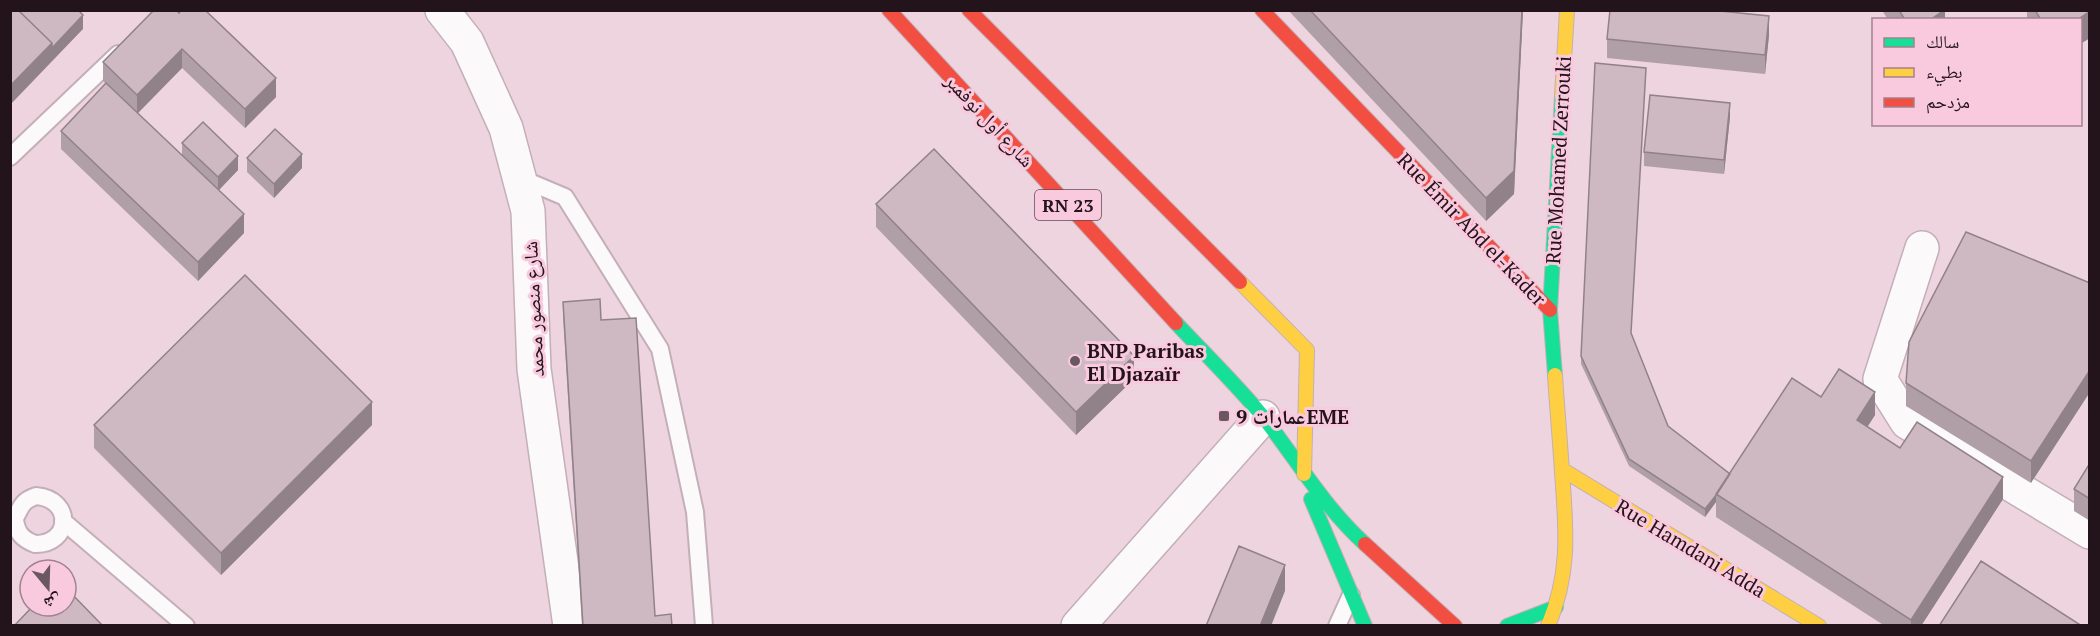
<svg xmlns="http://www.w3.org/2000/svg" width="2100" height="636" viewBox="0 0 2100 636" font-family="'PT Serif','Noto Naskh Arabic',serif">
<rect width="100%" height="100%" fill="#eed4df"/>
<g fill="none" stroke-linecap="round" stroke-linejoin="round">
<defs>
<path id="lane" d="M10,157L118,54
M520,178L565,197L660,349L695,512L704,626
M63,521L186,626
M10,524C22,513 16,503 36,496C74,499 71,545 35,544C22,539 17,533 15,520
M1337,626L1351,595"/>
<path id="street" d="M442,10L467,42L506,128L528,211L534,369L570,626
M1922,248L1880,379L1907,422L2090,532
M1078,626L1263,417"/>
<path id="fast" d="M1176,323C1205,354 1237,385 1264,418C1297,460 1325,508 1365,544
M1555,375L1550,310L1562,96
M1311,499L1365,626
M1507,626L1556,607"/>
<path id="slow" d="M1562,96L1567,10
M1240,282L1307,350L1304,474
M1563,470L1819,626
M1548,626C1571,572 1566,528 1562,472C1560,440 1557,407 1555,375"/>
<path id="jam" d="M889,10L1176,323
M969,10L1240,282
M1262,10L1550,310
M1365,544L1455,626"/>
</defs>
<!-- lane casing -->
<use href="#lane" stroke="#c3afb7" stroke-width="20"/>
<!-- street casing -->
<use href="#street" stroke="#c3afb7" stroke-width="36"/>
<!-- fast casing -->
<use href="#fast" stroke="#c3afb7" stroke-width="16"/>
<!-- slow casing -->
<use href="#slow" stroke="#c3afb7" stroke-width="16"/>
<!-- jam casing -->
<use href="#jam" stroke="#c3afb7" stroke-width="16"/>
<!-- lane -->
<use href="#lane" stroke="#fcf9fa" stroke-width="16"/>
<!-- street -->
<use href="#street" stroke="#fcf9fa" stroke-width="33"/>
<!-- fast -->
<use href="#fast" stroke="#16e098" stroke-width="14"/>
<!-- slow -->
<use href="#slow" stroke="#ffcf43" stroke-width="14"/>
<!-- jam -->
<use href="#jam" stroke="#f24e42" stroke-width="14"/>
</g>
<!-- wall -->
<path fill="#b19fa7" d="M154,10L276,97L245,128L182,68L138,113L182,155V143L238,170L219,190L244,233L198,281L61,149V131L106,84L103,81V62Z
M1288,10H1523L1514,194L1486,221Z
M1610,10H1722V12L1769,35L1765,74L1607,58V39Z
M1882,10H1945V20H1888Z
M2027,10H2090V38L2080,44V20H2027Z
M1730,117L1724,174L1644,166V152Z
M247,158L302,168L274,198L247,172Z
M876,204L1134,379L1076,435L876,227Z
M2090,283L2031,483L1906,406V383Z
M563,302L601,320L655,616L672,626H582L563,316Z
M1631,334L1668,426L1730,474L1821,397L1875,415L1867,427L1900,448L2003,499L1921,626H1885L1716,517V502L1705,517L1629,466L1581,364V356Z
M94,425H372L221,575L94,448Z
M2090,463V521L2074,511V489Z"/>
<!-- shaded-wall -->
<path fill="#908288" d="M1522,10H1523L1514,194L1486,221V198Z
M1944,10H1945V20H1930Z
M2090,11V38L2080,44V20H2077Z
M83,15V29L10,105V86L52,43Z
M1769,16V35L1765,74V55Z
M182,49V68L137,114V95Z
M276,78V97L245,128V109Z
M1730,103V117L1724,174V160Z
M302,154V168L274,198V184Z
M238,156V170L218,191V177Z
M244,214V233L198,281V262Z
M1134,356V379L1076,435V412Z
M2090,370V392L2031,483V461Z
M1875,392V415L1857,443V420Z
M372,402V425L221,575V553Z
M2003,477V499L1921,626H1911V620Z
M1716,495V502L1705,517V509Z
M1285,565V591L1271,626H1260Z"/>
<!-- building -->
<path fill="#ceb9c2" stroke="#908288" stroke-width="1.5" d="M10,10H18L52,43L10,86Z
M18,10H78L83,15L52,48V43Z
M154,10H176L179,13L181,10H205L276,78L245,109L182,49L137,95L103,62Z
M1310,10H1522L1514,171L1486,198Z
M1610,10H1710L1769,16L1765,55L1607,39Z
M1899,10H1944L1930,20H1905Z
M2035,10H2090V11L2077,20H2041Z
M1595,63L1646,68L1631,333L1668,426L1730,474L1717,494L1705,509L1629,459L1581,356Z
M106,83L244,214L198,262L61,131Z
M1650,95L1730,103L1724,160L1644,152Z
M203,122L238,156L218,177L182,143Z
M275,129L302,154L274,184L247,158Z
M934,149L1134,356L1076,412L876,204Z
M1966,232L2090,283V370L2031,461L1906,383L1909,342Z
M245,275L372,402L221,553L94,425Z
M600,299L601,320L636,318L655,616L671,614L672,626H583L563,302Z
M1839,369L1875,392L1857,420L1900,448L1917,422L2003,477L1911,620L1716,494L1792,378L1821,397Z
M2090,463V499L2074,489Z
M1239,546L1285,565L1260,626H1206Z
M1981,561L2082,626H1939Z
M66,588L102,625L101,626H14L33,606H66Z"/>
<!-- markers -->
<g fill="#6a575f" stroke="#f9cadd" stroke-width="2">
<circle cx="1075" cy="361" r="6"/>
<rect x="1218" y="410" width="12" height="12" rx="3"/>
</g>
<g text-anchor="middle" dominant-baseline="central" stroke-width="6" stroke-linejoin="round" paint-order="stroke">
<!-- shield labels -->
<rect fill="#f9cadd" stroke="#634a54" stroke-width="1.5" x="1035" y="190" width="66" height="30" rx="4.5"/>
<g font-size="18" font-weight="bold" fill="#23131a">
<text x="1068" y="205">RN 23</text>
</g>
<!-- street labels -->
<g font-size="20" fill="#23131a" stroke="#f9cadd">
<text transform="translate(990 120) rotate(47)">شارع أول نوفمبر</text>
<text transform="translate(1558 160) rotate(-87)">Rue Mohamed Zerrouki</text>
<text transform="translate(1472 229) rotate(46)">Rue Émir Abd el-Kader</text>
<text transform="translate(533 309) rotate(-93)">شارع منصور محمد</text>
<text transform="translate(1691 548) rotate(31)">Rue Hamdani Adda</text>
</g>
<!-- poi labels -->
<g font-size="20" font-weight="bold" fill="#23131a" stroke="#f9cadd" text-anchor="start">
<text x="1087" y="350">BNP Paribas<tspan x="1087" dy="23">El Djazaïr</tspan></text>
<text x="1236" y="416">عمارات 9EME</text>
</g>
</g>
<!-- border -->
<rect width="2100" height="636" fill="none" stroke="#23131a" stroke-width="24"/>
<!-- legend -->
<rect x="1872" y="18" width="210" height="108" fill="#f9cadd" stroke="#a3818f" stroke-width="1.5"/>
<rect x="1884" y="38" width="30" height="9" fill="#16e098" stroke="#a3818f" stroke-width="1.5"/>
<text x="1926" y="48" font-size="18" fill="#23131a">سالك</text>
<rect x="1884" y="68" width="30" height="9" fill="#ffcf43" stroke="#a3818f" stroke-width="1.5"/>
<text x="1926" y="78" font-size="18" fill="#23131a">بطيء</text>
<rect x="1884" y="98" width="30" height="9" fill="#f24e42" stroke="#a3818f" stroke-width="1.5"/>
<text x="1926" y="108" font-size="18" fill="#23131a">مزدحم</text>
<!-- north arrow -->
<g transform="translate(48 588) rotate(161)"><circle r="28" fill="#f9cadd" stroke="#a3818f" stroke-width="1.5"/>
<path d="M0-4.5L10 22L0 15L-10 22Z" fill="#6a575f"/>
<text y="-9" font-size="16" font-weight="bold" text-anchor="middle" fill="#23131a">ش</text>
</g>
</svg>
